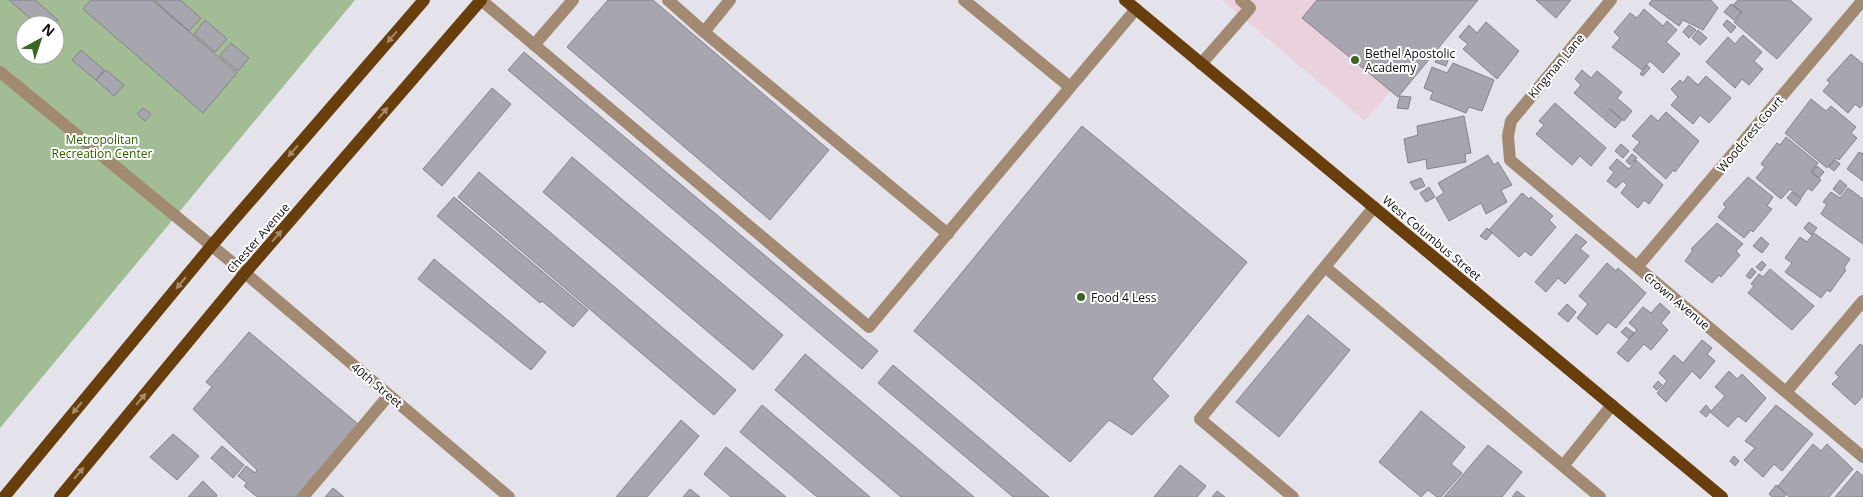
<svg xmlns="http://www.w3.org/2000/svg" width="1863" height="497" viewBox="0 0 1863 497" font-family="'Open Sans',sans-serif">
<rect width="100%" height="100%" fill="#e4e2ea"/>
<!-- education -->
<path fill="#e9d2de" d="M1222,0H1467L1365,121Z"/>
<!-- green -->
<path fill="#a2bc95" fill-rule="evenodd" d="M0,0H355L0,428ZM25,25H55V55H25Z"/>
<!-- building -->
<path fill="#a7a5ad" stroke="#85838a" d="M9,0H35L58,20L54,25H38Z
M91,0H152L237,73L203,113L83,9Z
M154,0H180L201,18L189,31Z
M608,0H653L829,150L770,220L567,47Z
M1317,0H1478L1398,97L1302,18Z
M1536,0H1571L1556,18Z
M1652,0H1711L1718,8L1703,30L1683,20L1679,26L1649,4Z
M1738,0H1790L1812,19L1777,59L1734,22L1742,12L1733,5Z
M1731,4L1741,12L1734,20L1724,12Z
M1644,9L1663,26L1667,21L1677,30L1666,42L1680,54L1663,73L1650,61L1642,70L1612,47L1620,38L1614,32L1630,13L1637,18Z
M205,20L227,39L215,52L194,34Z
M1727,20L1736,27L1731,33L1723,25Z
M1486,22L1519,51L1497,79L1463,49L1468,44L1459,37L1469,25L1477,33Z
M1689,25L1696,30L1689,38L1683,32Z
M1698,30L1707,38L1700,45L1692,38Z
M1743,35L1762,52L1754,61L1763,69L1749,85L1742,79L1735,88L1706,62L1728,37L1735,44Z
M231,43L249,58L238,71L220,56Z
M81,50L104,70L96,80L72,60Z
M1440,51L1450,55L1446,66L1435,62Z
M524,52L878,351L862,369L508,70Z
M1851,54L1863,64V104L1860,108L1855,104L1848,113L1823,91L1830,83L1827,80Z
M1453,63L1494,80L1482,111L1469,107L1466,113L1430,99L1433,92L1424,88L1432,67L1447,73Z
M1647,65L1650,68L1643,76L1640,74Z
M106,70L124,85L114,96L96,80Z
M1582,70L1591,78L1597,71L1622,92L1617,98L1632,111L1624,121L1610,109L1603,118L1574,93L1581,85L1575,79Z
M1688,76L1698,85L1706,76L1731,98L1709,123L1700,115L1693,124L1671,105L1678,97L1671,89L1680,80L1683,83Z
M492,88L511,104L442,186L423,169Z
M1400,96L1411,97L1408,109L1397,108Z
M1811,99L1826,111L1831,106L1856,127L1851,133L1857,138L1839,160L1836,158L1827,168L1785,133Z
M1555,103L1606,148L1591,166L1580,156L1572,165L1536,134L1544,125L1539,121Z
M143,108L151,114L145,121L137,114Z
M1611,110L1622,120L1615,128L1604,119Z
M1666,112L1699,141L1675,172L1673,170L1666,179L1633,150L1640,142L1632,136L1651,115L1658,121Z
M1464,116L1471,153L1465,154L1466,162L1427,169L1426,159L1408,163L1404,139L1418,135L1417,126Z
M1082,126L1247,262L1152,379L1169,396L1132,435L1109,420L1070,462L914,331Z
M1786,137L1818,163L1811,172L1821,180L1812,191L1808,188L1801,198L1790,189L1781,199L1756,178L1765,167L1761,164L1777,143L1780,145Z
M1621,144L1629,151L1623,158L1615,151Z
M1859,152L1863,154V181L1847,169Z
M1632,154L1637,158L1630,165L1626,161Z
M1488,155L1494,165L1498,162L1512,185L1501,190L1507,202L1486,214L1481,203L1449,221L1436,198L1444,193L1438,183Z
M572,157L783,335L753,370L543,192Z
M1617,159L1629,169L1636,160L1663,185L1649,204L1644,200L1638,208L1621,193L1627,185L1623,181L1616,188L1607,181L1614,172L1609,168Z
M1835,160L1840,164L1834,171L1829,167Z
M1817,166L1824,172L1819,178L1812,172Z
M479,172L736,390L714,415L458,197Z
M1748,177L1773,197L1767,206L1772,209L1753,232L1751,230L1744,238L1718,217L1726,207L1723,204Z
M1421,178L1425,186L1415,190L1410,182Z
M1840,180L1847,186L1840,195L1833,189Z
M1429,187L1435,197L1426,202L1420,193Z
M1848,188L1863,199V244L1821,214L1827,204L1823,202L1831,192L1840,198Z
M1792,192L1801,199L1796,206L1787,198Z
M1522,193L1529,199L1531,197L1553,216L1549,220L1556,227L1531,256L1525,251L1519,257L1489,230Z
M454,197L588,310L573,327L542,301L540,303L437,216Z
M1809,222L1817,228L1811,235L1804,228Z
M1717,223L1743,244L1736,251L1740,255L1721,277L1719,275L1712,283L1685,261L1693,250L1691,249Z
M1487,228L1492,233L1486,240L1480,236Z
M1814,233L1850,259L1844,268L1846,270L1830,292L1827,290L1821,298L1785,272L1792,263L1785,258L1800,237L1807,242Z
M1576,234L1587,242L1580,249L1589,256L1565,284L1558,278L1546,292L1535,282Z
M1761,237L1769,244L1762,253L1753,246Z
M434,259L546,352L531,370L418,279Z
M1762,261L1766,265L1761,271L1756,267Z
M1607,263L1616,271L1618,268L1646,293L1616,328L1608,322L1597,335L1577,318L1588,304L1579,296Z
M1752,268L1756,272L1750,279L1746,276Z
M1770,269L1814,306L1792,330L1748,293L1754,286L1751,284L1759,274L1763,277Z
M1660,303L1670,312L1661,323L1668,330L1651,350L1644,344L1628,362L1617,353L1637,330L1629,323L1643,307L1651,313Z
M1567,304L1576,312L1568,322L1558,314Z
M1308,315L1350,350L1279,437L1236,402Z
M1626,327L1634,333L1629,339L1621,332Z
M249,332L358,424L296,497H257L244,486L247,483L238,476L246,466L255,473L257,470L193,409L212,387L206,382Z
M1702,340L1712,348L1707,354L1715,361L1700,379L1692,371L1666,402L1657,393L1667,381L1659,373L1674,355L1683,363Z
M1860,344L1863,346V396L1855,405L1832,384L1839,377L1835,373Z
M805,354L974,497H901L775,390Z
M893,365L1049,497H1013L878,383Z
M1729,371L1737,379L1742,374L1766,398L1746,422L1738,416L1728,427L1710,412L1706,417L1700,412L1706,405L1711,411L1725,396L1715,387Z
M1658,381L1662,385L1657,390L1653,387Z
M762,405L870,497H817L740,432Z
M1776,405L1813,434L1782,471L1774,464L1763,477L1744,460L1755,448L1745,441Z
M1421,411L1465,447L1451,464L1462,473L1441,497H1437L1428,490L1421,497L1379,462Z
M681,420L699,436L647,497H616Z
M173,434L199,456L177,480L150,457Z
M1813,444L1821,451L1827,444L1853,469L1829,497H1789L1778,486Z
M1488,445L1522,472L1502,497H1444Z
M222,446L244,465L233,478L211,458Z
M726,447L786,497H731L704,474Z
M1734,456L1739,461L1735,466L1730,461Z
M1180,465L1206,486L1197,497H1154Z
M1857,471L1863,476V497H1835Z
M203,481L217,495L216,497H188Z
M1776,485L1786,494L1784,497H1772L1769,494Z
M333,488L344,497H325Z
M690,489L700,497H683Z
M1217,491L1225,497H1212Z
M1517,491L1525,497H1512Z"/>
<g fill="none" stroke-linecap="round" stroke-linejoin="round">
<!-- minor -->
<path stroke="#a28972" stroke-width="12" d="M481,0L869,327L1136,9
M668,0L704,32L730,0
M964,0L1070,87
M1611,0L1511,121L1508,136L1510,160L1863,457
M704,32L948,234
M534,45L573,0
M1201,64L1250,8L1241,0
M0,72L245,273L509,497
M1325,267L1600,497
M1637,267L1863,0
M1786,392L1863,301
M1563,466L1612,405
M303,497L389,395
M1293,497L1200,419L1374,207"/>
<!-- major -->
<path stroke="#683f0c" stroke-width="12" d="M1125,0L1722,497
M4,497L212,245L424,0
M60,497L245,273L481,0"/>
</g>
<!-- one-way arrows -->
<defs><path id="oneway-solid" d="M-6-.8H1V-3.2L6.5 0L1 3.2V.8H-6Z" transform="scale(1.25)"/></defs>
<g fill="#a48c6d">
<use href="#oneway-solid" transform="translate(392 37) rotate(131)"/>
<use href="#oneway-solid" transform="translate(383 113) rotate(-49)"/>
<use href="#oneway-solid" transform="translate(293 151) rotate(131)"/>
<use href="#oneway-solid" transform="translate(277 236) rotate(-49)"/>
<use href="#oneway-solid" transform="translate(181 283) rotate(130)"/>
<use href="#oneway-solid" transform="translate(141 399) rotate(-50)"/>
<use href="#oneway-solid" transform="translate(77 408) rotate(130)"/>
<use href="#oneway-solid" transform="translate(79 473) rotate(-50)"/>
</g>
<!-- markers -->
<g fill="#3b6522" stroke="#fff" stroke-width="2">
<circle cx="1355" cy="60" r="5"/>
<circle cx="1081" cy="297" r="5"/>
</g>
<g text-anchor="middle" dominant-baseline="central" stroke-width="4" stroke-linejoin="round" paint-order="stroke">
<!-- poi labels -->
<g font-size="12" fill="#0f0e11" stroke="#fff" text-anchor="start">
<text x="1365" y="53">Bethel Apostolic<tspan x="1365" dy="14">Academy</tspan></text>
<text x="1091" y="297">Food 4 Less</text>
</g>
<!-- street labels -->
<g font-size="12" fill="#0f0e11" stroke="#fff">
<text transform="translate(1556 66) rotate(-50)">Kingman Lane</text>
<text transform="translate(1750 134) rotate(-50)">Woodcrest Court</text>
<text transform="translate(258 238) rotate(-49)">Chester Avenue</text>
<text transform="translate(1432 238) rotate(40)">West Columbus Street</text>
<text transform="translate(1677 301) rotate(40)">Crown Avenue</text>
<text transform="translate(377 385) rotate(40)">40th Street</text>
</g>
<!-- park labels -->
<g font-size="12" fill="#2f6100" stroke="#fff">
<text x="102" y="139">Metropolitan<tspan x="102" dy="14">Recreation Center</tspan></text>
</g>
</g>
<!-- north arrow -->
<g transform="translate(40 40) rotate(40)"><circle r="24" fill="#ffffff" stroke="#9f9fa0"/>
<path d="M0-4L9 19L0 12L-9 19Z" fill="#3b6522"/>
<text y="-8" font-size="14" font-weight="bold" text-anchor="middle" fill="#0f0e11">N</text>
</g>
</svg>
